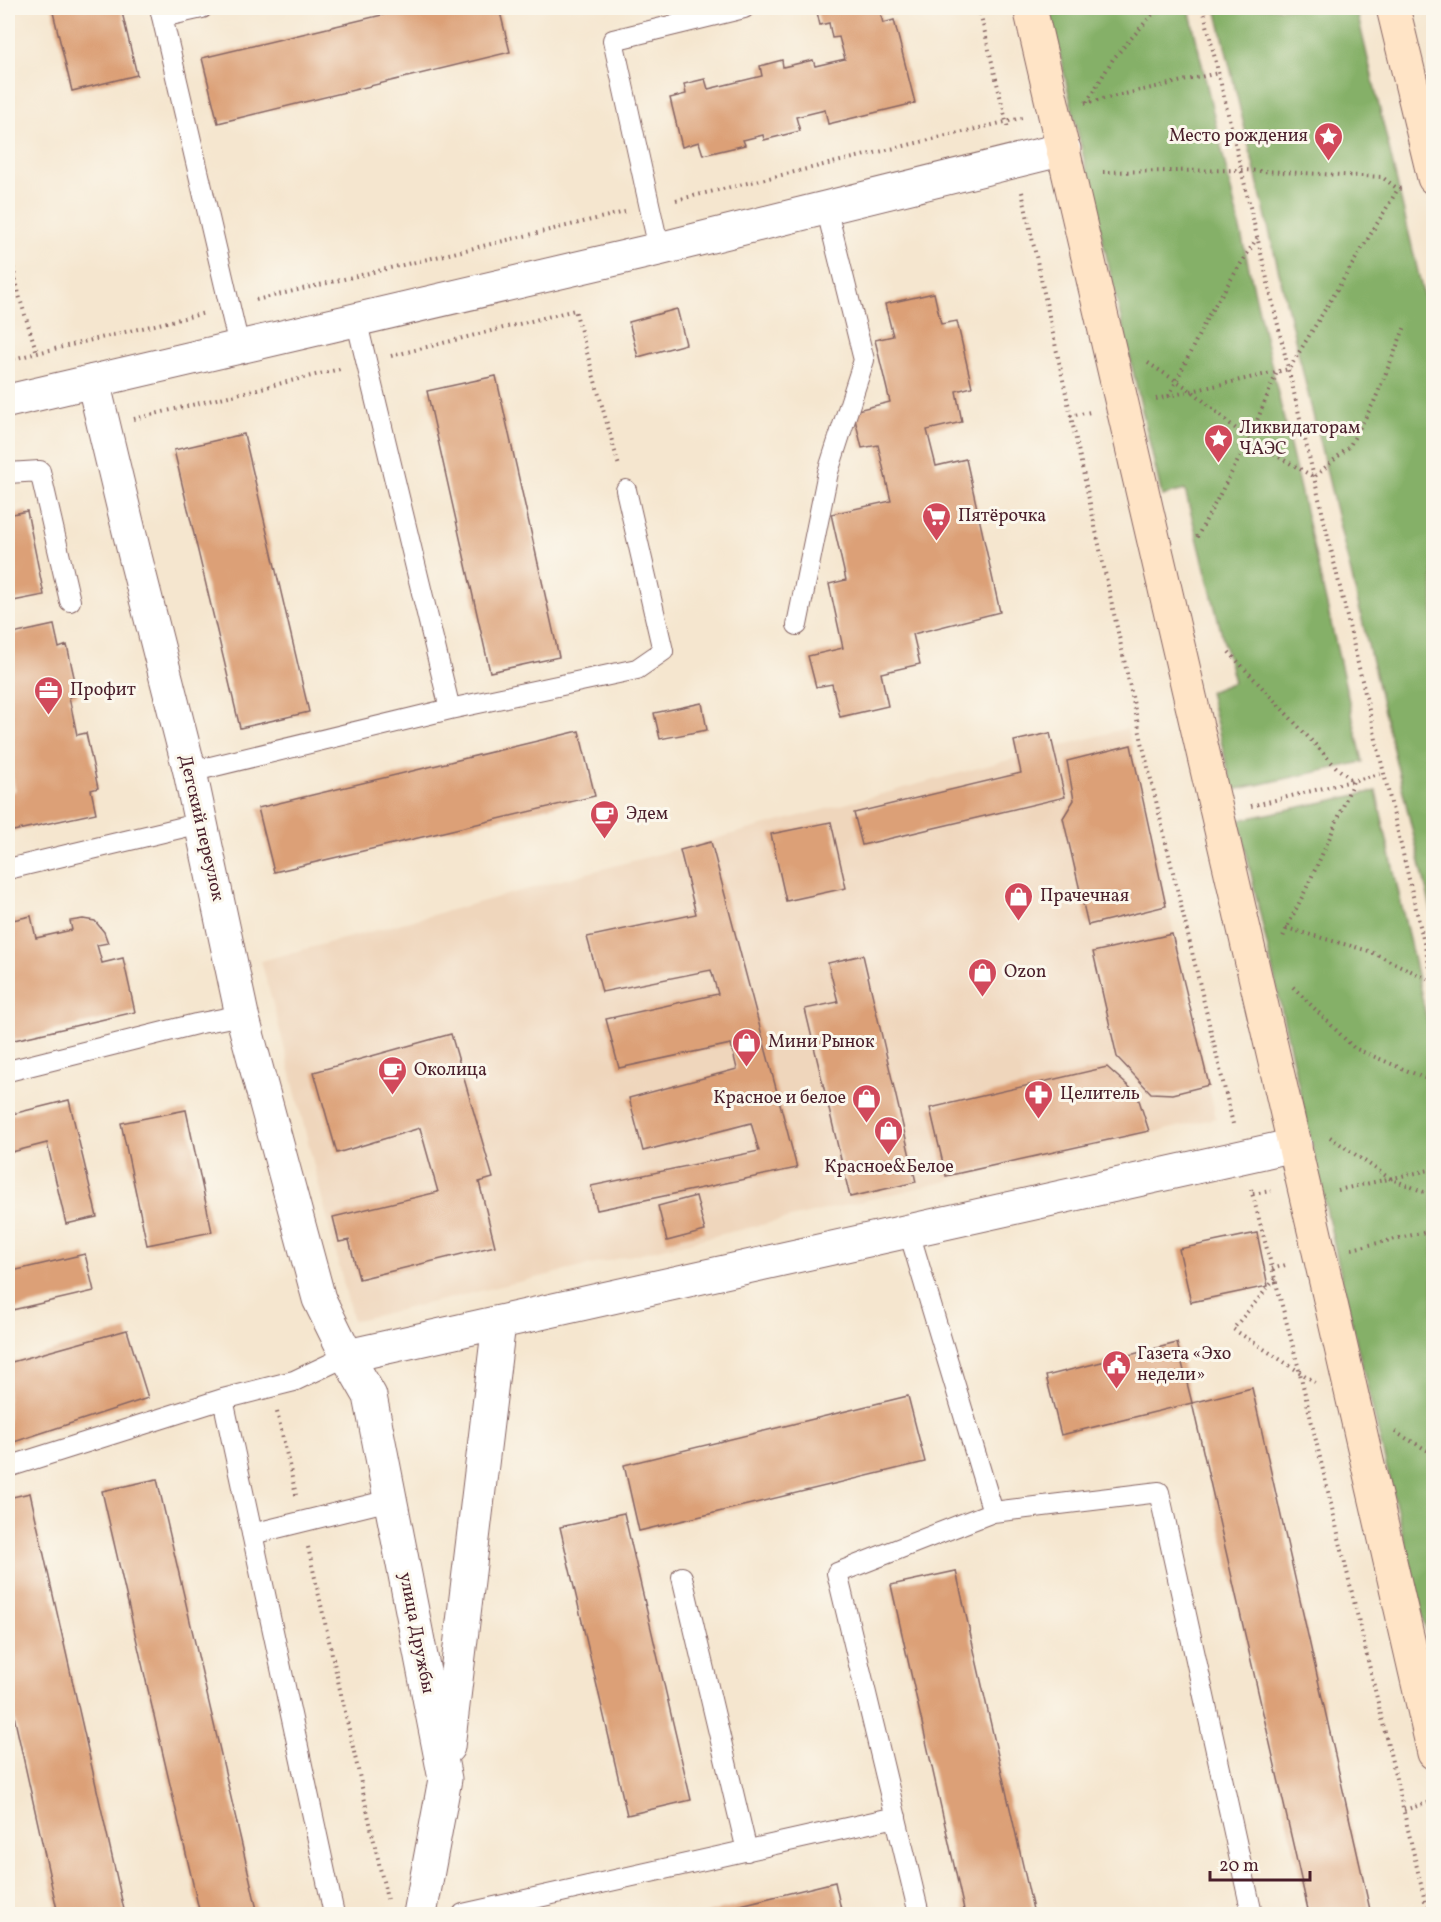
<svg xmlns="http://www.w3.org/2000/svg" width="1441" height="1922" viewBox="0 0 1441 1922" font-family="Vollkorn,serif">
<rect width="100%" height="100%" fill="#fbf7ec"/>
<filter id="ink" filterUnits="userSpaceOnUse"><feTurbulence type="fractalNoise" baseFrequency=".0167" numOctaves="2"/><feDisplacementMap in="SourceGraphic" scale="12" xChannelSelector="R" yChannelSelector="G"/><feConvolveMatrix kernelMatrix="1 2 1 2 8 2 1 2 1" color-interpolation-filters="sRGB"/></filter>
<filter id="wash" filterUnits="userSpaceOnUse"><feTurbulence type="fractalNoise" baseFrequency=".008" numOctaves="4" result="noise"/><feDisplacementMap in="SourceGraphic" scale="24" xChannelSelector="R" yChannelSelector="G"/><feGaussianBlur stdDeviation="1.35" result="paint"/><feColorMatrix in="noise" values="0 0 0 0 0 0 0 0 0 0 0 0 0 0 0 0 0 1.4 0 .05"/><feComposite in="paint" operator="in"/></filter>
<g filter="url(#wash)">
<rect width="100%" height="100%" fill="#f5e6cf"/>
<!-- built -->
<path fill="#efd6bc" d="M1127,728L1216,1118L353,1321L277,1019L261,961Z"/>
<!-- forest -->
<path fill="#85b067" stroke="#686849" stroke-width="1.5" d="M1049,8H1189L1363,762L1233,790L1209,692L1234,682L1185,490L1162,496Z
M1216,8H1356L1433,336V917Z
M1376,791L1433,1047V1659L1352,1324L1239,820Z"/>
<g id="blocks">
<!-- building -->
<path fill="#dca077" d="M52,8H121L137,75L72,91Z
M411,8H499L510,52L218,123L202,58Z
M816,8H879L883,23L894,20L915,103L828,124L825,110L796,117L800,131L764,140L763,135L743,140L745,145L703,155L699,142L682,147L670,98L686,94L684,84L705,79L708,89L762,76L760,66L782,60L783,67L813,60L815,66L845,59L839,37L832,38L829,23L820,25Z
M934,293L941,324L957,321L972,387L956,391L962,422L927,430L936,466L966,459L1000,612L913,634L920,664L881,673L888,706L840,717L832,684L816,687L808,656L843,648L829,584L846,580L831,514L891,501L878,445L862,448L853,411L890,402L875,340L893,336L885,304Z
M677,309L686,344L638,357L629,322Z
M496,376L559,657L490,672L427,391Z
M244,434L309,712L240,728L174,450Z
M27,511L44,595L8,602V515Z
M54,625L59,648L67,645L78,695L69,697L77,735L86,733L98,788L91,790L96,813L13,831L8,805V792L15,791L10,765H8V635Z
M702,703L707,730L660,739L654,713Z
M579,731L595,796L274,872L258,808Z
M1050,733L1065,797L862,845L854,813L1021,773L1014,741Z
M1131,745L1166,906L1088,925L1063,818L1074,800L1067,761Z
M831,822L846,888L786,901L771,834Z
M711,842L797,1168L597,1210L591,1186L759,1151L751,1123L643,1151L629,1098L737,1069L731,1044L619,1068L606,1019L718,994L711,970L602,992L587,937L696,914L680,850Z
M31,916L36,938L72,930L70,921L83,919L95,921L104,932L108,943L97,945L102,963L123,958L135,1012L14,1040L8,1011V921Z
M1172,934L1209,1085L1173,1094L1151,1093L1117,1057L1093,952Z
M863,955L916,1182L850,1197L805,1009L838,1002L828,963Z
M451,1034L493,1178L479,1182L495,1246L359,1279L349,1240L339,1242L333,1217L438,1192L420,1128L337,1153L314,1072Z
M1107,1067L1137,1094L1149,1131L946,1176L930,1108Z
M69,1100L97,1217L66,1224L47,1143L8,1153V1115Z
M186,1110L212,1232L147,1245L121,1123Z
M696,1196L705,1231L667,1241L658,1206Z
M1257,1233L1268,1286L1191,1302L1179,1249Z
M85,1254L94,1291L8,1311V1272Z
M127,1330L148,1398L8,1444V1363Z
M1177,1343L1192,1403L1061,1435L1046,1376Z
M1252,1388L1371,1914H1309L1192,1403Z
M908,1396L925,1462L639,1531L624,1465Z
M157,1479L258,1914H200L102,1491Z
M30,1493L125,1914H58L8,1689V1498Z
M624,1513L691,1800L627,1815L560,1527Z
M956,1571L1034,1914H965L891,1585Z
M835,1882L842,1914H704Z"/>
</g>
</g>
<g filter="url(#ink)">
<use href="#blocks" fill-opacity="0" stroke="#866564" stroke-width="1.5"/>
<g fill="none" stroke-linecap="round" stroke-linejoin="round">
<defs>
<path id="lane" d="M160,8L239,346
M162,17L202,8
M659,249L613,40L744,8
M8,473L40,471L70,601
M797,625L828,472L864,360L826,207
M450,709L637,669L663,651L626,490
M190,772L450,709L356,319
M8,869L201,823
M8,1071L196,1024L242,1015
M909,1232L993,1512
M223,1399L334,1914
M8,1467L223,1399L294,1381L347,1356
M252,1534L390,1500
M682,1577L747,1851
M463,1914L896,1817
M919,1914L837,1573L993,1512L1159,1492L1252,1914"/>
<path id="street" d="M93,381L135,556L190,772L242,1015L319,1299L347,1356L370,1396L445,1779L420,1914
M8,401L659,249L1064,149
M347,1356L1295,1145
M448,1747L499,1323"/>
<path id="secondary" d="M1030,8L1320,1256L1434,1753
M1393,8L1434,178"/>
</defs>
<!-- lane casing -->
<use href="#lane" stroke="#866564" stroke-width="22"/>
<!-- street casing -->
<use href="#street" stroke="#866564" stroke-width="35"/>
<!-- secondary casing -->
<use href="#secondary" stroke="#866564" stroke-width="35"/>
<!-- path -->
<path stroke="#866564" stroke-width="4" stroke-dasharray="1.5 4.5" stroke-linecap="butt" d="M979,8L1008,129
M1203,8L1434,985
M1087,102L1113,59L1158,8
M1085,103L1218,73
M1103,172L1241,170L1382,177L1398,189
M1022,192L1142,742L1233,1124
M676,200L1022,118
M8,244L20,299L37,353
M256,300L625,212
M391,356L575,310L619,466
M8,360L205,313
M1148,363L1192,391L1249,440L1314,477L1349,447L1374,402L1406,324
M1169,396L1208,316L1257,238
M1156,399L1289,369L1398,189L1404,188
M1070,416L1090,412
M134,419L340,369
M1197,537L1249,440L1277,372
M1229,652L1337,768L1353,781C1339,818 1323,853 1306,889C1298,906 1289,921 1282,940
M1251,806L1384,773
M1286,928L1369,951L1432,981
M1293,987L1354,1048L1434,1082
M1330,1137L1389,1178L1434,1196
M1251,1189L1300,1373L1428,1914
M1338,1190L1434,1169
M1253,1194L1271,1191
M1352,1249L1434,1230
M1272,1269L1289,1264
M1275,1279L1233,1329L1315,1382
M277,1412L296,1495
M1395,1432L1434,1454
M308,1547L387,1899
M1404,1810L1434,1801"/>
<!-- lane -->
<use href="#lane" stroke="#fff" stroke-width="20"/>
<!-- street -->
<use href="#street" stroke="#fff" stroke-width="33"/>
<!-- secondary -->
<use href="#secondary" stroke="#ffe4c6" stroke-width="33"/>
</g>
</g>
<!-- icons -->
<defs>
<symbol id="sight-pin" viewBox="-11 -11 22 30"><path d="M0 17L-7.5 6A9.5 9.5 0 1 1 7.5 6Z" fill="#d1495b" stroke="#fbf7ec"/><path d="M0-6L1.8-2.2L6-1.7L2.9 1.2L3.7 5.4L0 3.3L-3.7 5.4L-2.9 1.2L-6-1.7L-1.8-2.2Z" fill="#fff"/></symbol>
<symbol id="supermarket-pin" viewBox="-11 -11 22 30"><path d="M0 17L-7.5 6A9.5 9.5 0 1 1 7.5 6Z" fill="#d1495b" stroke="#fbf7ec"/><path d="M-6-5.5h2.5l.6 2H6L4.5 2H-2.5L-4.4-4H-6ZM-1.5 3.2a1.3 1.3 0 1 0 .1 0ZM3 3.2a1.3 1.3 0 1 0 .1 0Z" fill="#fff"/></symbol>
<symbol id="office-pin" viewBox="-11 -11 22 30"><path d="M0 17L-7.5 6A9.5 9.5 0 1 1 7.5 6Z" fill="#d1495b" stroke="#fbf7ec"/><path d="M-6-3h4V-5.5h4V-3h4V5H-6ZM-1-4.5V-3h2v-1.5ZM-6 0V1H6V0Z" fill="#fff"/></symbol>
<symbol id="cafe-pin" viewBox="-11 -11 22 30"><path d="M0 17L-7.5 6A9.5 9.5 0 1 1 7.5 6Z" fill="#d1495b" stroke="#fbf7ec"/><path d="M-5.5-4.5H6V0H3Q3 3.5 0 3.5H-2.5Q-5.5 3.5-5.5 0ZM3-3.2v2h1.7v-2ZM-6 4.5H4V6H-6Z" fill="#fff"/></symbol>
<symbol id="shop-pin" viewBox="-11 -11 22 30"><path d="M0 17L-7.5 6A9.5 9.5 0 1 1 7.5 6Z" fill="#d1495b" stroke="#fbf7ec"/><path d="M-5-2.5h2.3a2.7 3.5 0 0 1 5.4 0H5L5.5 6h-11ZM-1.5-2.5h3a1.5 2.3 0 0 0-3 0Z" fill="#fff"/></symbol>
<symbol id="pharmacy-pin" viewBox="-11 -11 22 30"><path d="M0 17L-7.5 6A9.5 9.5 0 1 1 7.5 6Z" fill="#d1495b" stroke="#fbf7ec"/><path d="M-2-6h4v4h4v4h-4v4h-4v-4h-4v-4h4Z" fill="#fff"/></symbol>
<symbol id="civic-pin" viewBox="-11 -11 22 30"><path d="M0 17L-7.5 6A9.5 9.5 0 1 1 7.5 6Z" fill="#d1495b" stroke="#fbf7ec"/><path d="M-.6-6.5H3V-4.5H.6V-3L4-1V1h2V6H-6V1h2V-1L-.6-3ZM-1.2 2.5V6h2.4V2.5Z" fill="#fff"/></symbol>
</defs>
<g fill-rule="evenodd">
<use href="#sight-pin" x="1312" y="120" width="33" height="45"/>
<use href="#sight-pin" x="1202" y="422" width="33" height="45"/>
<use href="#supermarket-pin" x="920" y="500" width="33" height="45"/>
<use href="#office-pin" x="32" y="674" width="33" height="45"/>
<use href="#cafe-pin" x="588" y="798" width="33" height="45"/>
<use href="#shop-pin" x="1002" y="880" width="33" height="45"/>
<use href="#shop-pin" x="966" y="956" width="33" height="45"/>
<use href="#shop-pin" x="730" y="1026" width="33" height="45"/>
<use href="#cafe-pin" x="376" y="1054" width="33" height="45"/>
<use href="#pharmacy-pin" x="1022" y="1078" width="33" height="45"/>
<use href="#shop-pin" x="850" y="1082" width="33" height="45"/>
<use href="#shop-pin" x="872" y="1114" width="33" height="45"/>
<use href="#civic-pin" x="1100" y="1348" width="33" height="45"/>
</g>
<g text-anchor="middle" dominant-baseline="central" stroke-width="6" stroke-linejoin="round" paint-order="stroke">
<!-- poi labels -->
<g font-size="18" fill="#4a1f2b" stroke="#fbf7ec" text-anchor="start">
<text x="1308" y="136" text-anchor="end">Место рождения</text>
<text x="1239" y="428">Ликвидаторам<tspan x="1239" dy="21">ЧАЭС</tspan></text>
<text x="958" y="516">Пятёрочка</text>
<text x="70" y="690">Профит</text>
<text x="626" y="814">Эдем</text>
<text x="1040" y="896">Прачечная</text>
<text x="1004" y="972">Ozon</text>
<text x="768" y="1042">Мини Рынок</text>
<text x="414" y="1070">Околица</text>
<text x="1060" y="1094">Целитель</text>
<text x="846" y="1098" text-anchor="end">Красное и белое</text>
<text x="889" y="1167" text-anchor="middle">Красное&amp;Белое</text>
<text x="1137" y="1354">Газета «Эхо<tspan x="1137" dy="21">недели»</tspan></text>
</g>
<!-- street labels -->
<g font-size="18" fill="#4a1f2b" stroke="#fbf7ec">
<text transform="translate(201 828) rotate(77)">Детский переулок</text>
<text transform="translate(416 1633) rotate(79)">улица Дружбы</text>
</g>
</g>
<!-- margin -->
<rect width="1441" height="1922" fill="none" stroke="#fbf7ec" stroke-width="30"/>
<!-- scale -->
<path d="M1210 1871v9h100v-9" fill="none" stroke="#4a1f2b" stroke-width="3"/>
<text x="1219" y="1871" font-size="18" fill="#4a1f2b" stroke="#fbf7ec" stroke-width="4.5" paint-order="stroke">20 m</text>
</svg>
